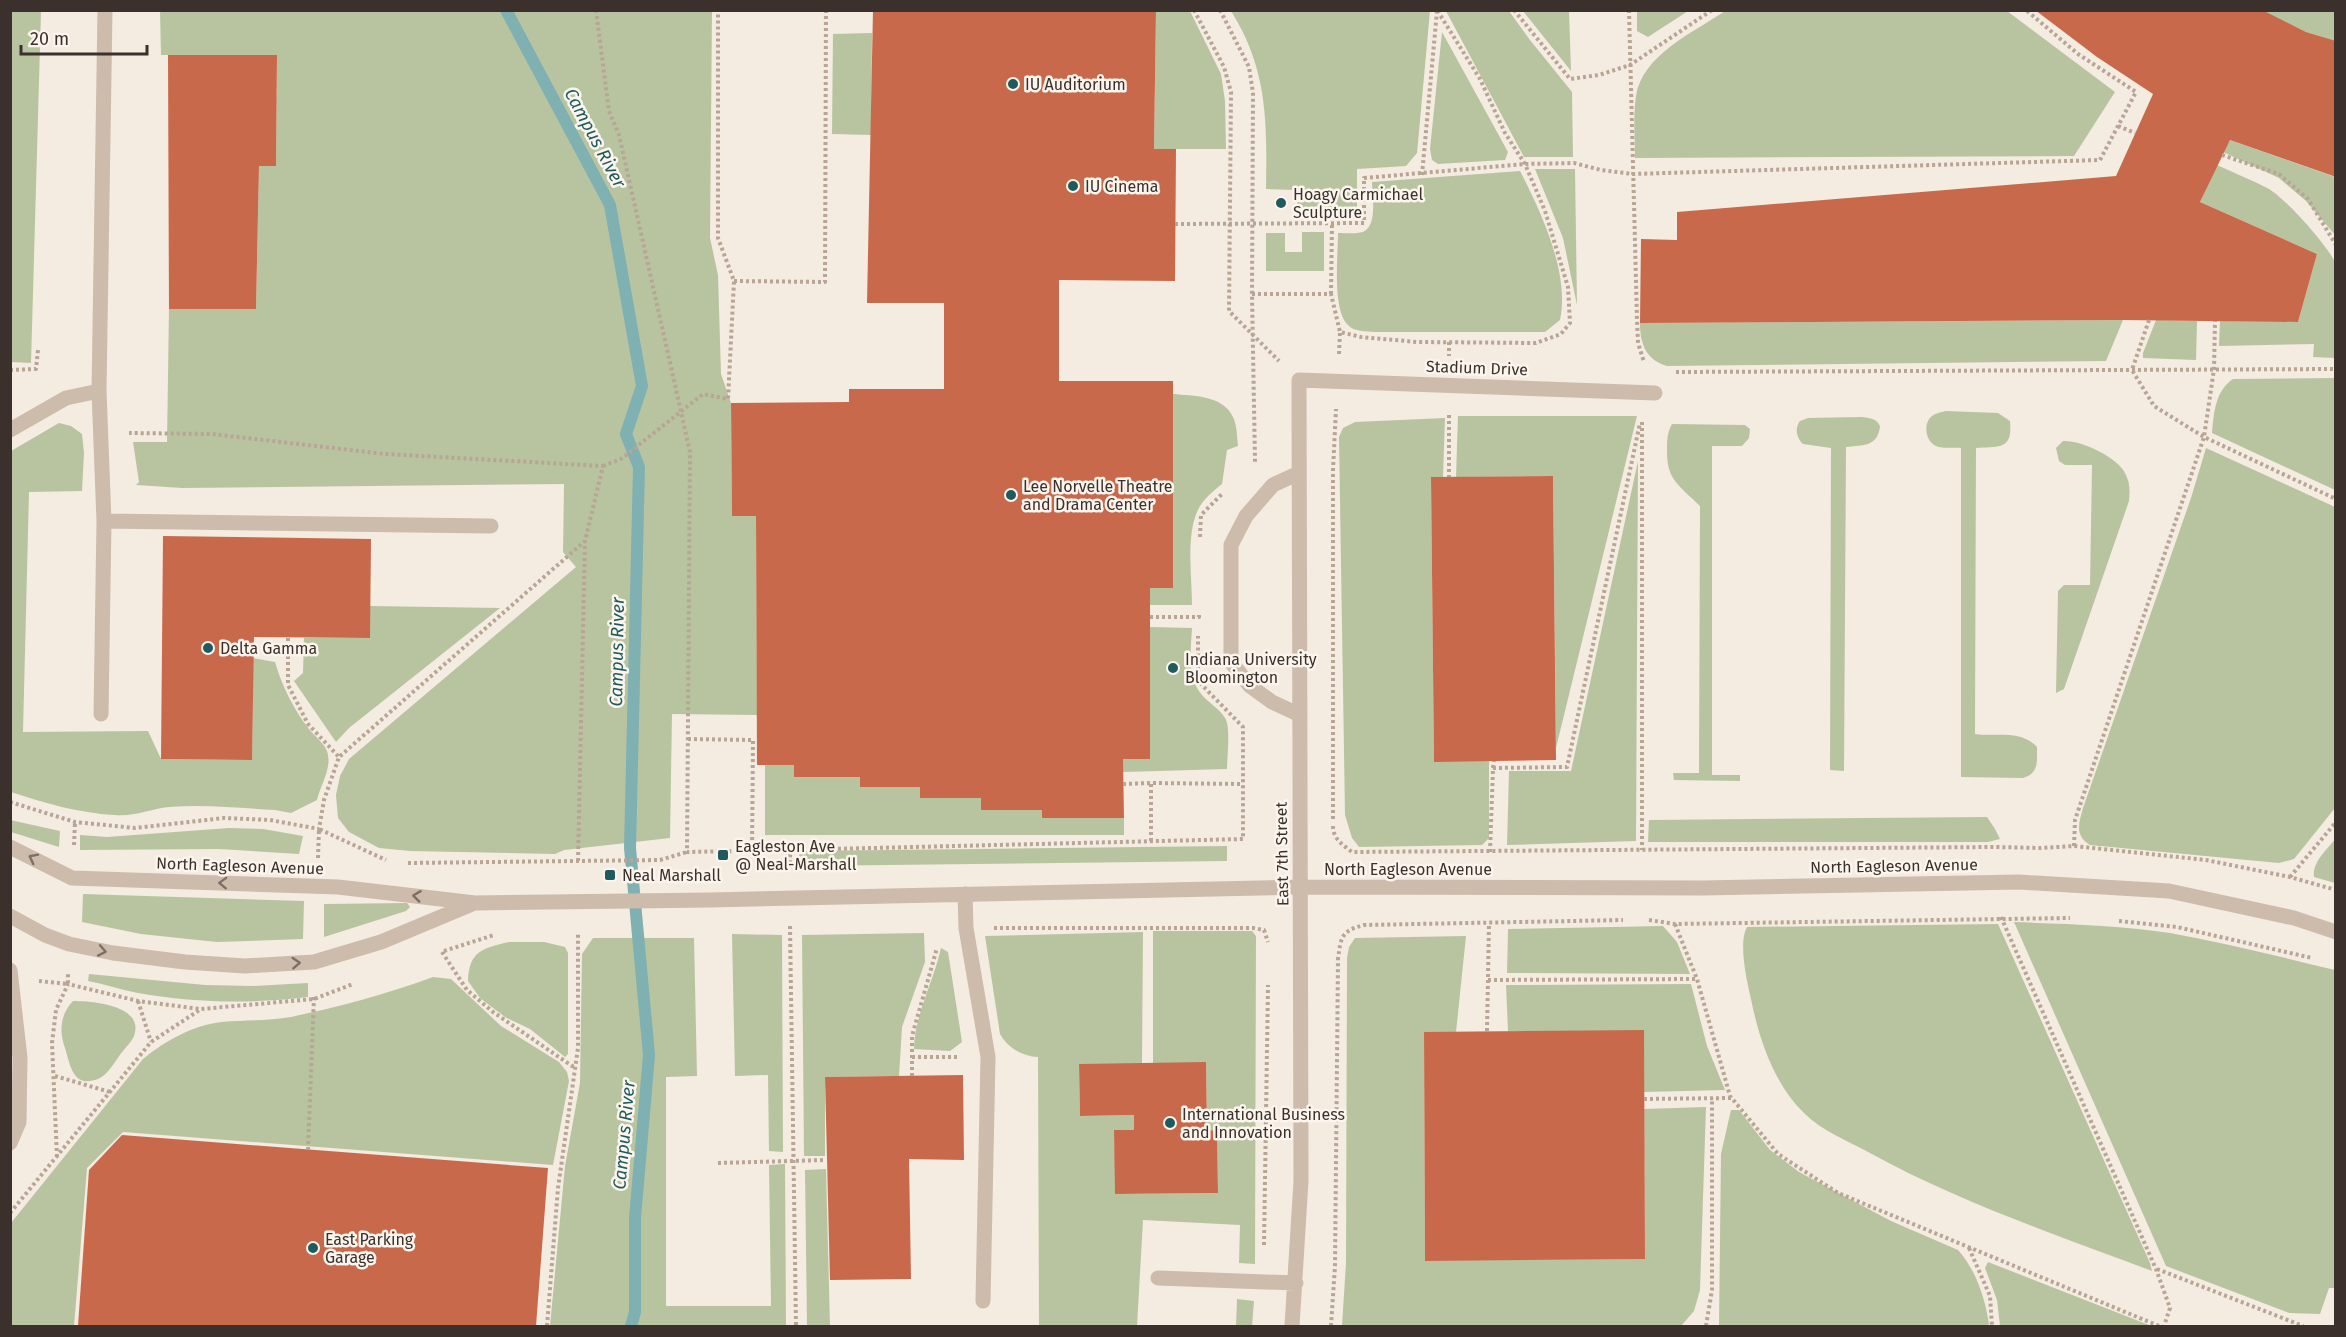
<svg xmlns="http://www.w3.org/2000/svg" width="2346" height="1337" viewBox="0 0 2346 1337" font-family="'Fira Sans',sans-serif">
<rect width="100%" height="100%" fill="#f4ebe1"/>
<!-- green -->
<path fill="#b8c4a0" d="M11,10L41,11L31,363L11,362Z
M160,11H712L710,238L718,275L721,374L731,403L732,516H756L757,715L672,714L670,838L564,850L555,854L410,851L379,848L349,832L338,818L336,795L340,776L349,759L576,567L563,552L564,484L182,488L136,485L139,482L133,442H167L169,309H256L259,166H276L277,55H161Z
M1156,11H1190L1221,74L1225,101L1226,149H1154Z
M1231,11H1430L1417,153L1406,166L1357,169V217L1297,215V190L1266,189C1267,122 1268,70 1231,11Z
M1446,11H1509L1530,40L1572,92L1573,157H1524Z
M1523,11H1569L1571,71Z
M1637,11V10L1688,11L1648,37L1637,31Z
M1725,11H2007L2115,92L2074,156L1635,158C1635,138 1633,116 1636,96C1642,55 1694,32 1725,11Z
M2262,11H2335V41L2306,32Z
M1442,32L1508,152L1505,160L1438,164L1432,160L1430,149Z
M872,33L871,135L832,134L833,34Z
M2230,140L2335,177V235L2306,201L2279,178L2223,152Z
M2217,165C2234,173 2252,180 2269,189C2286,199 2326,244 2335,262V358L2313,357L2314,344L2219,346L2220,321L2298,322L2317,254L2200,202Z
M1535,169H1575L1577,305L1563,238Z
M1520,171C1541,212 1570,273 1560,320L1545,332H1375C1366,331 1354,332 1348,325C1332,310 1338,255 1338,233C1345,233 1356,234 1363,232C1378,226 1372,194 1372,182Z
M1302,232H1324V271H1266V233H1285V252H1302Z
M2123,320L2106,361L1667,366C1646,360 1640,344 1640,323Z
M2156,320L2197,321L2196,360L2143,358V353Z
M2335,378V490L2212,433C2214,413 2215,391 2233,379Z
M1173,394C1193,396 1223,395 1233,417C1237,425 1237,437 1238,446L1227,450L1222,484C1212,492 1202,500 1197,512C1186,537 1192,577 1192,605H1150V588Z
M1946,411L1998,413L2010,421C2013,451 1998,446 1976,448L1975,734C1997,737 2020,729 2037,747C2037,762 2039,773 2023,778L1961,777V448C1954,447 1943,449 1936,446C1925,441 1923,423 1932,416C1936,413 1942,412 1946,411Z
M1458,416H1637L1556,748L1553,476L1456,477Z
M1861,417C1870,418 1876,418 1880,426C1878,447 1863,445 1846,447L1844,771L1830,770L1831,448L1803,444C1797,438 1794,429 1800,421L1808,418Z
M1445,418L1443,477L1431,478L1434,761H1489V838L1482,845L1359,847L1352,838L1345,815L1339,437L1343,428L1355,422Z
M59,423L71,426L82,434L84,453L82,491L29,492L23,732L148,731L161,759L252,760L253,658L275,662C282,686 294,710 309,729C315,737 327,745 328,755C331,770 320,786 317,800L291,813L275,810C240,808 204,804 169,807C150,809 134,817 114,815C79,813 44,803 11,792V451Z
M1672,424L1745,425L1750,429L1749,438L1742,446H1712V775H1740V781L1674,780L1673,773H1699L1700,506C1678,484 1666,480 1667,447C1667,438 1668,431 1672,424Z
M2063,441C2081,440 2117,457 2125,473C2130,482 2130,491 2129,501L2064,689L2056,693L2058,591L2064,585H2090L2092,465H2065L2059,461L2056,448Z
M2206,448L2335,507V808L2294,859L2279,863L2090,845C2074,835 2079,823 2083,808L2191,498Z
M1638,461L1636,841L1507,845L1509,771H1571Z
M370,606L500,608L349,728L336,742L294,681L303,673L304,638H370Z
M1150,627L1192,628C1191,650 1186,677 1202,695C1209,703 1220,709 1225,718C1231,727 1227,757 1227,769L1123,772V759H1150Z
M765,765H794V777H860L920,787V798H981V810H1042L1124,818V835H765Z
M1987,817L1995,829L2000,839L1988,842H1648L1649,820Z
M10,820L60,831L59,847L11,832Z
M229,828L263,829L303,836L299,854L219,849L80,850V835L107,837Z
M2335,839V883L2314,877C2312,862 2327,850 2335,839Z
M1227,846V861L799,866V851Z
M83,894L304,901L303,939L217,942L141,934L82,922Z
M407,903L410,907L406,911L324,937V904Z
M2014,922C2066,924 2119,925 2170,933C2226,943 2281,957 2335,970L2336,1288H2329L2320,1314L2289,1313L2166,1266Z
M1998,924L2150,1263L2152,1271C2057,1235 1959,1202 1870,1153C1848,1141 1822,1131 1804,1113C1774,1084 1759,1039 1751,999C1747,981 1738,943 1747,927Z
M1663,926L1677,942L1690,974L1507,973L1508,929Z
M1153,931H1252L1256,936L1255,1264L1239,1263L1240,1225L1143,1220L1137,1326H1039L1038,1057C1022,1056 1008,1048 1000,1034L985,936L1143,932L1142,1064L1079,1065L1080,1116L1134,1115V1130H1114L1116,1194L1218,1193L1217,1131H1207L1206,1063L1153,1064Z
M924,933L925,962L902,1027L899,1076L825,1077V1156H804L802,935Z
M732,934L782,935L783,1152L769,1151L768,1075L735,1076Z
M1466,936L1456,1032H1424L1425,1260L1645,1259L1644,1109L1706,1107L1700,1290L1694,1311L1681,1326H1342L1346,1263L1347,958L1349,947L1355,938Z
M593,938H694L697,1076L666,1077V1306H771L769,1165L785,1164L786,1326H550L565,1166L580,1083L582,954Z
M509,942H544L565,947L568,953V1054L565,1057L530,1029L505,1017L480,998L468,981C469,951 483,948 509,942Z
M941,948L948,952L962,1042L950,1051L914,1049C914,1017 934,980 941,948Z
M89,974L205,985L252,986L308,983V997C251,1004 195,1003 138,993C121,990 105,984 88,981Z
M433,977L451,979L501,1026L559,1062L567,1072L569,1081L553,1165L123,1132L87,1168L74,1326H11V1223L143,1059C165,1041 193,1025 222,1022C244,1020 268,1021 291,1017C338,1007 387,994 433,977Z
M1691,984L1707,1046L1725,1090L1644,1092V1031H1508L1506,985Z
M73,1001C92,1001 145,1005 134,1036C132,1041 126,1047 123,1051C117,1058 111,1070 103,1076C98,1080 87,1083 81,1080C71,1076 68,1057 65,1048C59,1031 60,1015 73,1001Z
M1731,1110H1739L1770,1150L1799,1172L1891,1221L1958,1250C1976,1270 1985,1298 1989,1324L1987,1326H1719L1721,1154Z
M826,1169L830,1326H807L805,1170Z
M1988,1262L2149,1325L2152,1326H2000L1997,1300L1985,1268Z
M1237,1299L1254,1301L1252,1326H1236Z"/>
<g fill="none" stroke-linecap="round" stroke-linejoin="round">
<!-- stream -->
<path stroke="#7fb0b2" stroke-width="12" d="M506,10L610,205L642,386L626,434L639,467L630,848L649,1055L635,1218V1312L631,1326"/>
</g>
<!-- building -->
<path fill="#c8694b" d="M873,10H1156L1154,149H1176L1175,281L1059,280V381H1173V588H1150V759H1123L1124,818H1042V810H981V798H920V787H860V777H794V765H757L756,516H732L731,403L849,402V389H944V303H867Z
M2035,10H2262L2306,32L2336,41V177L2230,140L2200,202L2317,254L2298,322L2123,320L1640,323L1641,239L1677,240V212L2116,176L2153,94L2097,57Z
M168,55H277L276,166H259L256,309H169Z
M1553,476L1556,760L1434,762L1431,477Z
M163,536L371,539L370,638L254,637L252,760L161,759Z
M1644,1030L1645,1259L1425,1261L1424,1032Z
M1206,1062L1207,1131L1217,1130L1218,1193L1115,1194L1114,1130H1134V1115L1080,1116L1079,1064Z
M963,1075L964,1160L909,1159L911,1279L830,1280L825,1077Z
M122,1135L548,1168L536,1326H78L89,1170Z"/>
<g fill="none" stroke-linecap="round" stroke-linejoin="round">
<!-- path -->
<path stroke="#b9a596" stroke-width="4" stroke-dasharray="3 3" stroke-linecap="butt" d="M596,10L609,111L619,135L690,452L687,852L790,850V868
M1194,10L1224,67L1231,92L1229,311L1279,361
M1220,10L1249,67L1253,93L1252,294L1255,462
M1514,10L1570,79L1599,75L1630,65L1712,10
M1629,10L1637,320L1638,343L1644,362
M2118,126L2135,133
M2222,155L2279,174L2308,199L2336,245
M1422,175L1437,11
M1175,224L1364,223V178L1525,164L1574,163L1601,170L1633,174L2100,160L2136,92L2078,54L2026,10
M734,281L825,282L826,10
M1252,294H1331L1340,332L1361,337L1417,342L1536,343L1561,334L1570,323L1568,287L1545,211L1525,164L1505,133L1480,79L1437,10
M1331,294L1332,224
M2149,320L2132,370L2154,406L2204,437L2336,499
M1449,342V356
M1339,354L1340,332
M10,370L36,369L38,350
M1676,372L2336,369
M1449,415V477
M1642,422V850
M603,466L621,459L703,394L728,399L734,281L718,238V10
M1200,537L1201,515L1222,494
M1150,617H1199V614
M288,638V685L308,724L339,757
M688,739L753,740L752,851
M1493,768L1494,761
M1123,784L1151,783
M10,802L75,822L135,828L224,818L270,820L319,829L324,800L339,757L585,541L603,466L385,454L212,434L129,433
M1333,819V470L1336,409
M1333,826C1333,839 1343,845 1352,852L1994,847L2041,848L2074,846L2206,860L2290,877L2336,890
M1151,841V783L1243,784
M74,845L75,822
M2074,846L2075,820L2204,437L2214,369L2215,321
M790,850L1243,839V727L1198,681V636
M1490,852L1493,768L1567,767L1640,423
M318,858L319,829L386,860
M578,861L585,541
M408,863L660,860L687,852
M2290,877L2336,822
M2001,917L2156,1269L2170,1308L2164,1326
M1649,920L1675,924L2070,918
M2119,921L2177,927L2312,958
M1675,924L1697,979L1730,1096L1778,1154L1838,1193L2159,1326
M790,926L796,1326
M994,928H1253L1264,930L1268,942
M444,951L494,935
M442,952L467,990L493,1012L575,1068
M1488,980L1697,979
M39,981L68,984V973
M138,1001L151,1042
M1487,1031L1489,923
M912,1057H959
M55,1076L110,1092
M912,1076V1036L937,948
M1644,1099L1731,1098
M308,1150L314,997
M57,1157L52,1043L56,1010L68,984L138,1001L200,1009
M718,1163L825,1160
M10,1213L151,1042L201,1009L314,999L353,984
M1264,1245L1268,985
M1969,1248L1990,1296L1992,1326
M2157,1269L2303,1326
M547,1326L558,1188L578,1048V934
M1331,1326L1335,1266L1338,959C1341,937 1341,931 1364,925L1623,920
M1706,1326L1712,1290V1098"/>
<!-- minor -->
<path stroke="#cdbbac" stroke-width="15" d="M99,391L104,521L101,714
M10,430L66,398L99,391L105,10
M1299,473L1273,485L1246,516L1231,545V662L1250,686L1272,702L1300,715
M104,521L491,526
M10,847L72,878L338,887L475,903L710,900L1301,887L1703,888L2019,882L2169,891L2294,918L2336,932
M965,894L966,928L988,1057L983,1301
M10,916L45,935L69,944L113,953L185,962L245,966L314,962L381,942L472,904
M10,970L20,1058L19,1122L10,1143
M1158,1278L1296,1283
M1292,1326L1301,1181L1299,380L1655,393"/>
</g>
<!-- one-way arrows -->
<defs><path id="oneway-chevron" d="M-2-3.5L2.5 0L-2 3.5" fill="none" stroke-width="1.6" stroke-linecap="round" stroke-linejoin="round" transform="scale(1.5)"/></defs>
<g stroke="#7d6f65">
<use href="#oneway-chevron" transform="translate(33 858) rotate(-153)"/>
<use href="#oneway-chevron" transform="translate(223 883) rotate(-178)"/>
<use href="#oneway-chevron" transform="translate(417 896) rotate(-173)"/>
<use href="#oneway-chevron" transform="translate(102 951) rotate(11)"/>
<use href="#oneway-chevron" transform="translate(296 963) rotate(-3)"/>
</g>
<!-- markers -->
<g fill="#1f5a5e" stroke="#fbf5ee" stroke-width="2">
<circle cx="1013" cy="84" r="6"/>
<circle cx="1073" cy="186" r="6"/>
<circle cx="1281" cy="203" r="6"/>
<circle cx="1011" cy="495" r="6"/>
<circle cx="208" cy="648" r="6"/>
<circle cx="1173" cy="668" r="6"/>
<rect x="717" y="849" width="12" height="12" rx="3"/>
<rect x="604" y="869" width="12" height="12" rx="3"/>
<circle cx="1170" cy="1123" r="6"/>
<circle cx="313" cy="1248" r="6"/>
</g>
<g text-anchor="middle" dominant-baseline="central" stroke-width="5" stroke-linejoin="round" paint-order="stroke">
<!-- poi labels -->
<g font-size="16" fill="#3b302b" stroke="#fbf5ee" text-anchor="start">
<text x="1025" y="84">IU Auditorium</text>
<text x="1085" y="186">IU Cinema</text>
<text x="1293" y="194">Hoagy Carmichael<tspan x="1293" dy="18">Sculpture</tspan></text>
<text x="1023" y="486">Lee Norvelle Theatre<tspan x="1023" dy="18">and Drama Center</tspan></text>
<text x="220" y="648">Delta Gamma</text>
<text x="1185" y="659">Indiana University<tspan x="1185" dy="18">Bloomington</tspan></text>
<text x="735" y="846">Eagleston Ave<tspan x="735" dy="18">@ Neal-Marshall</tspan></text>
<text x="622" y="875">Neal Marshall</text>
<text x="1182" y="1114">International Business<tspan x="1182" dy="18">and Innovation</tspan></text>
<text x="325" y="1239">East Parking<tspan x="325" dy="18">Garage</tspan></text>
</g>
<!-- street labels -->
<g font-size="16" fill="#3b302b" stroke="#fbf5ee">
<text transform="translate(1477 368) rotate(2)">Stadium Drive</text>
<text transform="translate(1282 854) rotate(-91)">East 7th Street</text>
<text transform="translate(240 866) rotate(2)">North Eagleson Avenue</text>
<text transform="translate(1894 866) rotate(-1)">North Eagleson Avenue</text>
<text x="1408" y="869">North Eagleson Avenue</text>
</g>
<!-- water labels -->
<g font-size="18" font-style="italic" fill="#1f5a5e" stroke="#fbf5ee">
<text transform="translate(595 138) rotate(62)">Campus River</text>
<text transform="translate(617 652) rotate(-89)">Campus River</text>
<text transform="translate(624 1135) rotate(-85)">Campus River</text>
</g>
</g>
<!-- border -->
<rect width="2346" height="1337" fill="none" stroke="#3b302b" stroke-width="24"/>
<!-- scale -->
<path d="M21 45v9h126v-9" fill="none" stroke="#3b302b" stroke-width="3"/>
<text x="30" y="45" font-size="18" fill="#3b302b" stroke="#fbf5ee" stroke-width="4.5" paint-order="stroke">20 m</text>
</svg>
